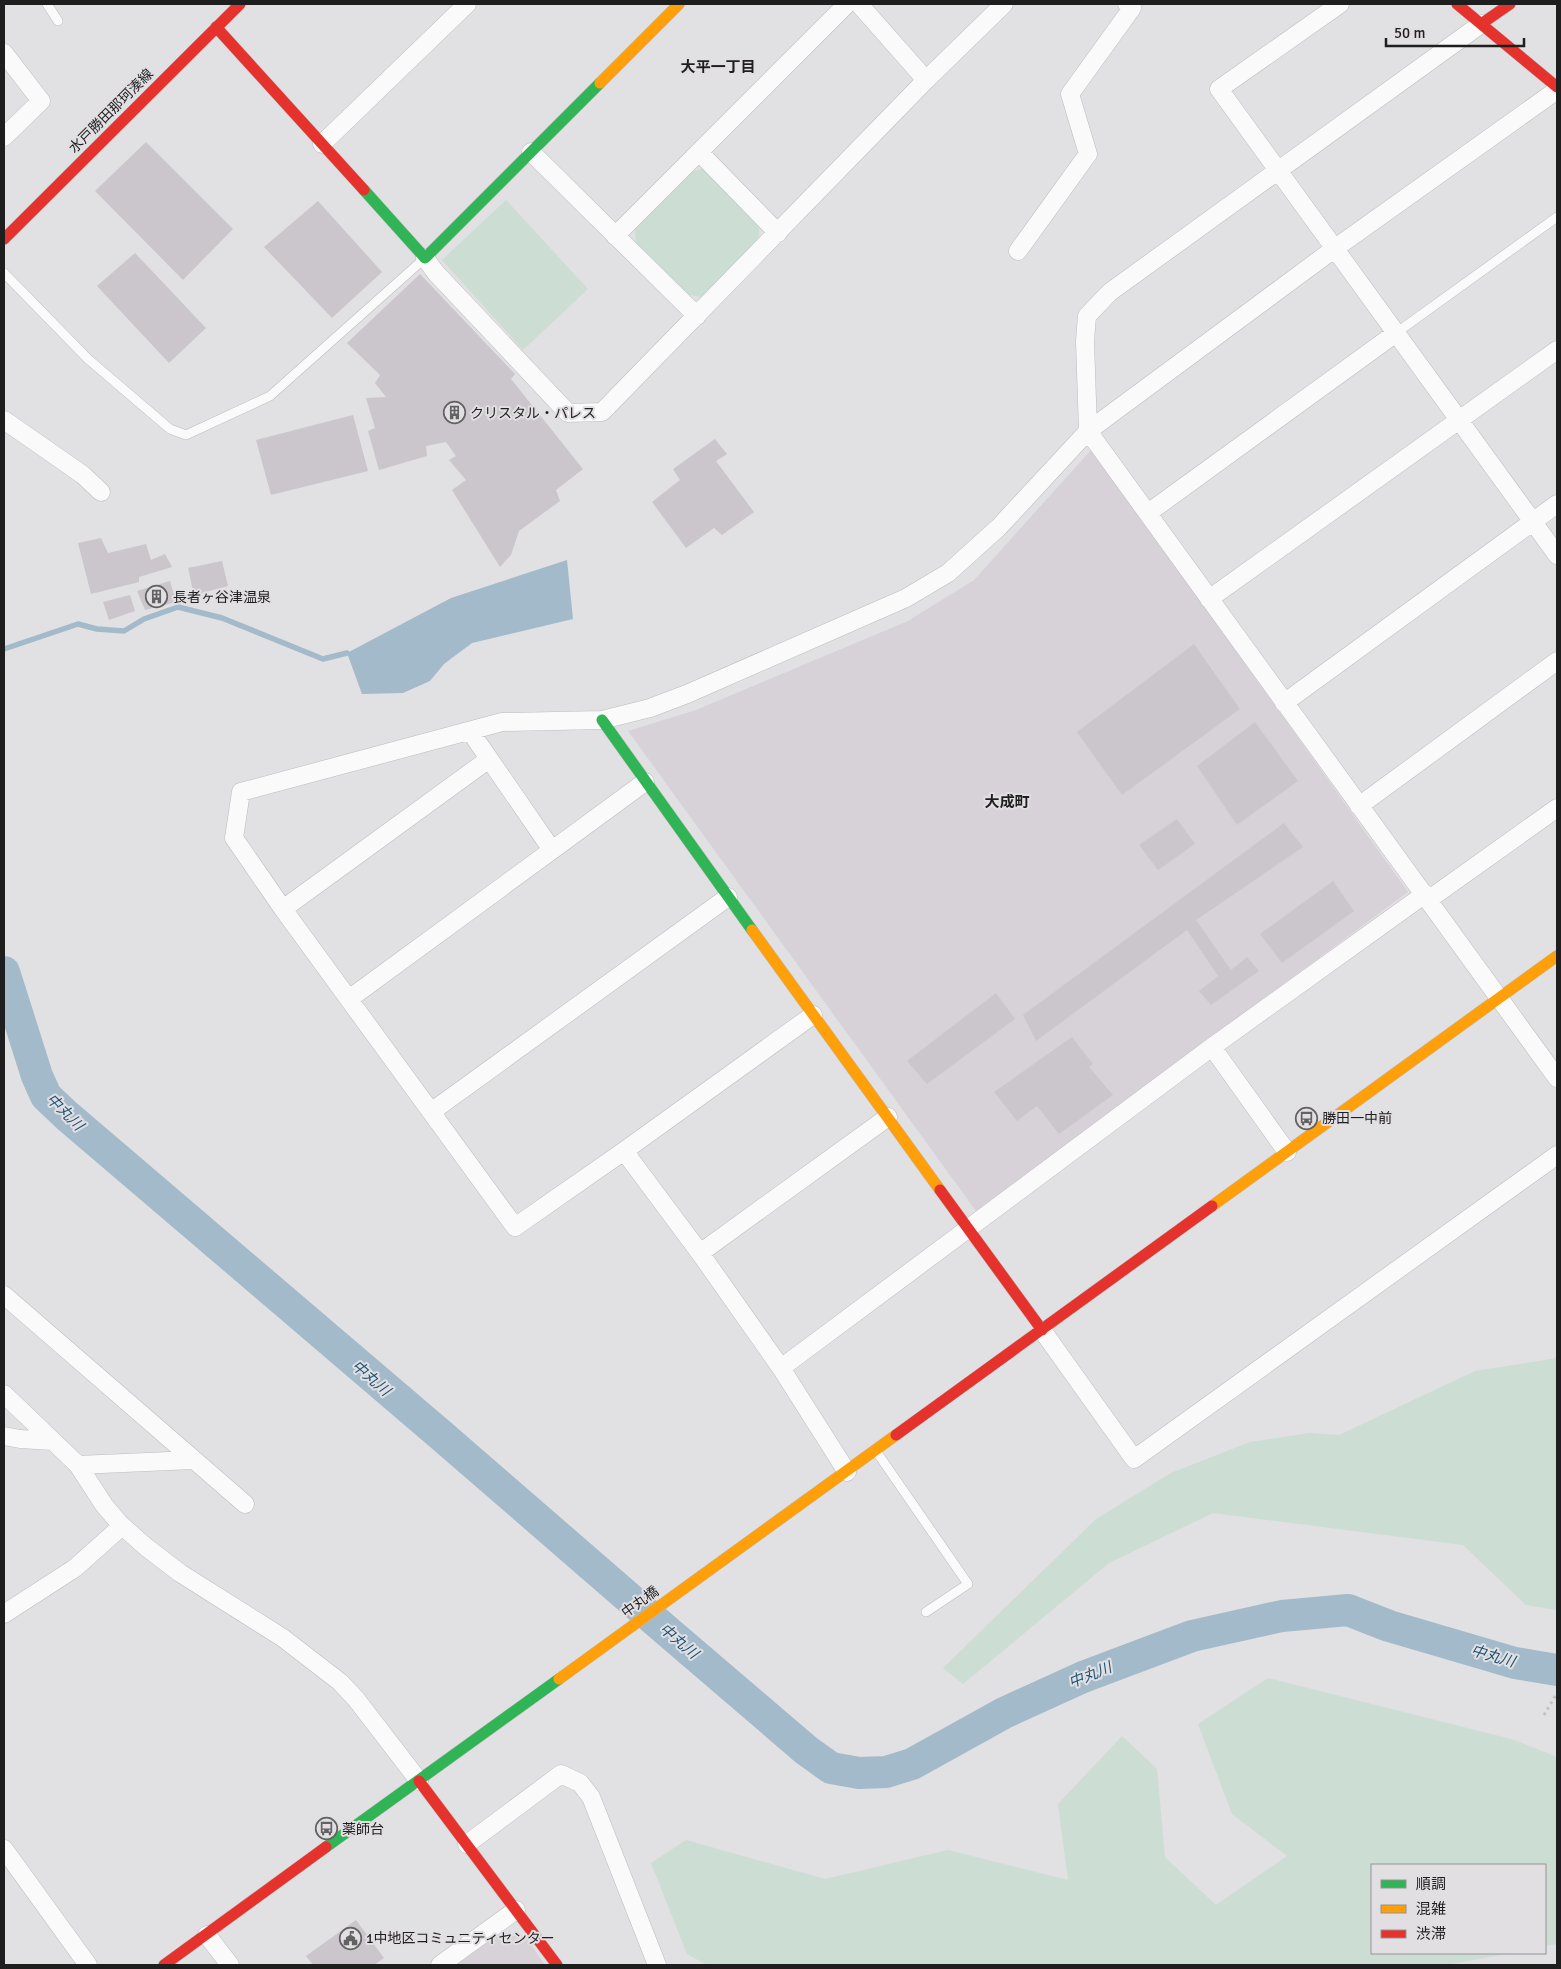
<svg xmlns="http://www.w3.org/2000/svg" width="1561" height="1969" viewBox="0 0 1561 1969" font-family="Signika,'Noto Sans JP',sans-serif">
<rect width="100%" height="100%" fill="#e1e0e2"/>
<!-- built -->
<path fill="#d7d2d8" d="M1092,449L1408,892L976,1211L628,731L696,710L908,621L974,580Z
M497,1935L525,1936L545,1965H456Z"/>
<!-- green -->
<path fill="#ccddd4" d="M704,168L759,225V240L701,297L689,295L636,244L635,228L692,172Z
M506,200L588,289L523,350L442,260Z
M1557,1356V1610L1526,1605L1463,1545L1213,1513L1109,1563L963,1684L943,1668L1096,1519L1171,1473L1250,1442L1310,1433L1339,1435L1475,1371L1552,1359Z
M1268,1678L1511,1739L1557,1757V1944L1545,1946V1865H1372V1953H1511L1447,1965H707L687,1954L651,1863L686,1840L825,1879L948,1850L1068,1880L1058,1804L1122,1736L1157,1769L1165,1857L1216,1905L1287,1856L1232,1814L1198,1724Z"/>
<!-- water -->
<path fill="#a3baca" d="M567,560L573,619L472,643L444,664L430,681L403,693L362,694L347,653L451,598Z"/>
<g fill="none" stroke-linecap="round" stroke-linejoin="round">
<!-- stream -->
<path stroke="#a3baca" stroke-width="5.5" d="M4,649L78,624L97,629L124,631L144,619L178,607L222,618L323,659L347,653"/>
<!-- river -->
<path stroke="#a3baca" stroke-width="32" d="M4,972L37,1076L46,1096L66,1115L442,1436L667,1631L806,1750L831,1768L859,1773L886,1772L912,1764L1004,1713L1083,1677L1192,1636L1282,1616L1348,1610L1389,1626L1515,1663L1557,1670"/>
</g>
<!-- building -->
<path fill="#cbc6cc" d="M146,142L233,229L183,280L95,191Z
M318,201L382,272L332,318L264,247Z
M135,253L206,328L169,363L97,286Z
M420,274L515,374L511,379L583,469L556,490L560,501L519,531L511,555L500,567L452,490L466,480L449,460L456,456L446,442L426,446L427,456L379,470L368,431L375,428L366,398L386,397L375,383L380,375L347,343Z
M353,415L368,471L271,495L256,440Z
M715,439L727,454L716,461L754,512L722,535L714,528L686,548L652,502L680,480L673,469Z
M101,538L108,553L146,544L151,560L165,554L172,567L139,577V582L91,594L78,543Z
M222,561L228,586L194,595L188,568Z
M170,581L176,602L145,610L137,591Z
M130,595L135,611L109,620L103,602Z
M1194,644L1240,709L1122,795L1077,732Z
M1255,722L1298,781L1237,825L1197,766Z
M1177,819L1195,844L1158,870L1139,845Z
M1284,823L1303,847L1196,920L1231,970L1247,957L1259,971L1211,1005L1199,991L1218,976L1187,930L1036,1041L1023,1015Z
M1333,881L1354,911L1282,963L1260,934Z
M996,993L1015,1019L927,1084L907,1061Z
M1072,1037L1093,1064L1089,1067L1113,1095L1059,1134L1037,1106L1017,1121L994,1092Z
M356,1920L384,1958L374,1965H313L306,1956Z"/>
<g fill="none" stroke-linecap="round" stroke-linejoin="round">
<defs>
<path id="lane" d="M47,4L58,21
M4,273L88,359L170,429L186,435L270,396L425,258
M1396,333L1557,217
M876,1451L968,1584L926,1612"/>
<path id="street" d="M859,4L926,80
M1340,4L1219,89L1557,555
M1481,24L1110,292L1087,316L1085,341L1088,431L1557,1078
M4,53L41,101L4,137
M322,144L467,4
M531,152L697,316
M699,152L778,233
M615,236L847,4
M1018,251L1088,154L1070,94L1132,8L1127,4
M425,258L436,273L568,413L602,412L926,80L1004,4
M4,420L83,475L101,492
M1148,513L1396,333
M1209,599L1557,350
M1284,703L1557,504
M470,731L552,850
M1359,806L1557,661
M1428,900L1557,808
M283,909L489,759
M349,999L645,782
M813,1015L624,1151L515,1227L283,909L234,838L241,792L502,722L602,720L650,708L687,694L906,598L948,573L999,527L1088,431L1334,249L1557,90
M1212,1047L1287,1152
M431,1112L728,897
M624,1151L700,1253L781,1368L847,1472
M700,1253L888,1117
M4,1295L245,1504
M1042,1330L1134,1459L1557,1155
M781,1368L1212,1047L1425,894
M4,1394L78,1465L104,1505L120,1524L146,1547L180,1573L283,1638L340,1682L356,1699L419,1781
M4,1436L20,1439L53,1441
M78,1465L193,1460
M4,1614L75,1568L122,1526
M467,1844L561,1774L580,1783L591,1797L657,1965
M4,1849L88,1965
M207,1935L230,1965
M440,1965L516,1910"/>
<path id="fast" d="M364,190L425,258L600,83
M602,720L752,930
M326,1847L559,1679"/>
<path id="slow" d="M600,83L679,4
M752,930L940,1190
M1212,1206L1557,956
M559,1679L896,1435"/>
<path id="jam" d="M1457,4L1557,87
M1481,24L1510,4
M216,27L364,190
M4,239L240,4
M940,1190L1042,1330
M896,1435L1212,1206
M419,1781L557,1965
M164,1965L326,1847"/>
</defs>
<!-- lane casing -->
<use href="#lane" stroke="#bdbcbe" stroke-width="10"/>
<!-- street casing -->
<use href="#street" stroke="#bdbcbe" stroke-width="19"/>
<!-- fast casing -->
<use href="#fast" stroke="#bdbcbe" stroke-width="12"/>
<!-- slow casing -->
<use href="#slow" stroke="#bdbcbe" stroke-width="12"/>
<!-- jam casing -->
<use href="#jam" stroke="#bdbcbe" stroke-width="12"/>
<!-- path -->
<path stroke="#c0c0c1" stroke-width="3" stroke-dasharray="2.5 4" stroke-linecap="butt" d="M1544,1715L1557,1693"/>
<!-- lane -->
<use href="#lane" stroke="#fafafb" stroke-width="9"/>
<!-- street -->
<use href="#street" stroke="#fafafb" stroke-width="18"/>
<!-- fast -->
<use href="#fast" stroke="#30b455" stroke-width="11"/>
<!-- slow -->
<use href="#slow" stroke="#ff9f0a" stroke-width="11"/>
<!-- jam -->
<use href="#jam" stroke="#e5322d" stroke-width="11"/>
</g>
<!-- icons -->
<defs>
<symbol id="building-ring" viewBox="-11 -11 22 22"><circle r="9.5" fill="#e2dfe3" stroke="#636263" stroke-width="1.5"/><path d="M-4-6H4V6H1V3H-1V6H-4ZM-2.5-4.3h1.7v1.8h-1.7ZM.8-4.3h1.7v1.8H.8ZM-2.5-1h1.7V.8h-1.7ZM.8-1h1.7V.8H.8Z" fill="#636263"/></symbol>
<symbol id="bus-ring" viewBox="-11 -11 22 22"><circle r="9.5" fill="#e2dfe3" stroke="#636263" stroke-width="1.5"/><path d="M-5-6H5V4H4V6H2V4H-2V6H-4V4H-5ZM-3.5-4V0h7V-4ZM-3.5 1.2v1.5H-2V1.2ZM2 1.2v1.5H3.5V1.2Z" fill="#636263"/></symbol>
<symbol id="civic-ring" viewBox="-11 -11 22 22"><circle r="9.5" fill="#e2dfe3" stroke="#636263" stroke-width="1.5"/><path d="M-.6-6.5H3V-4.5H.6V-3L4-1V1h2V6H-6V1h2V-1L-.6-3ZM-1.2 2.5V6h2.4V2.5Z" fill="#636263"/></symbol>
</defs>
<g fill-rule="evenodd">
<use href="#building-ring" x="442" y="400" width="25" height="25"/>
<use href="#building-ring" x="144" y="584" width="25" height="25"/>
<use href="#bus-ring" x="1294" y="1106" width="25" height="25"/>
<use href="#bus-ring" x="314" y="1816" width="25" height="25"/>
<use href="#civic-ring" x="338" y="1926" width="25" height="25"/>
</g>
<g text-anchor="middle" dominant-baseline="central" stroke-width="4" stroke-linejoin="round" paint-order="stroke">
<!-- street labels -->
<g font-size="14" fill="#1f1e1f" stroke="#e2dfe3">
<text transform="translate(111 111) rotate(-45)">水戸勝田那珂湊線</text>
<text transform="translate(640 1602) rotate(-36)">中丸橋</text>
</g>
<!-- poi labels -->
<g font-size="14" fill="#1f1e1f" stroke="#e2dfe3" text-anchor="start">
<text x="470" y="413">クリスタル・パレス</text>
<text x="173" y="597">長者ヶ谷津温泉</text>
<text x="1322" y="1118">勝田一中前</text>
<text x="342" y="1829">薬師台</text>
<text x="366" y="1938">1中地区コミュニティセンター</text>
</g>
<!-- neighbourhood labels -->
<g font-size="15" font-weight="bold" fill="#1f1e1f" stroke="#e2dfe3">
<text x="718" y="67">大平一丁目</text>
<text x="1007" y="802">大成町</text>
</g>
<!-- water labels -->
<g font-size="15" font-style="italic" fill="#1d5675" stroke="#e2dfe3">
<text transform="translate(65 1112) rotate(45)">中丸川</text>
<text transform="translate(371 1378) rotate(41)">中丸川</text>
<text transform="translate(679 1641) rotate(40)">中丸川</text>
<text transform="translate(1493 1656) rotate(16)">中丸川</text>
<text transform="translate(1090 1675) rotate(-22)">中丸川</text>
</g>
</g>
<!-- border -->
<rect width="1561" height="1969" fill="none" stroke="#1f1e1f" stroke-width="10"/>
<!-- legend -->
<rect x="1371" y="1864" width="175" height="90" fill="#e2dfe3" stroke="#949295"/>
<rect x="1381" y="1880" width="25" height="8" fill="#30b455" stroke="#949295"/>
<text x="1416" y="1889" font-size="15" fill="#1f1e1f">順調</text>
<rect x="1381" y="1905" width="25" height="8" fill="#ff9f0a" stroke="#949295"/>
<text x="1416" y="1914" font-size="15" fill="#1f1e1f">混雑</text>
<rect x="1381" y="1930" width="25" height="8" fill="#e5322d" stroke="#949295"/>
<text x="1416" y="1939" font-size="15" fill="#1f1e1f">渋滞</text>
<!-- scale -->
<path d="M1386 38v8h138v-8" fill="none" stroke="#1f1e1f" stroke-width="2.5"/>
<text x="1394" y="38" font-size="15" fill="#1f1e1f" stroke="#e2dfe3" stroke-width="4" paint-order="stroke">50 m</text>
</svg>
